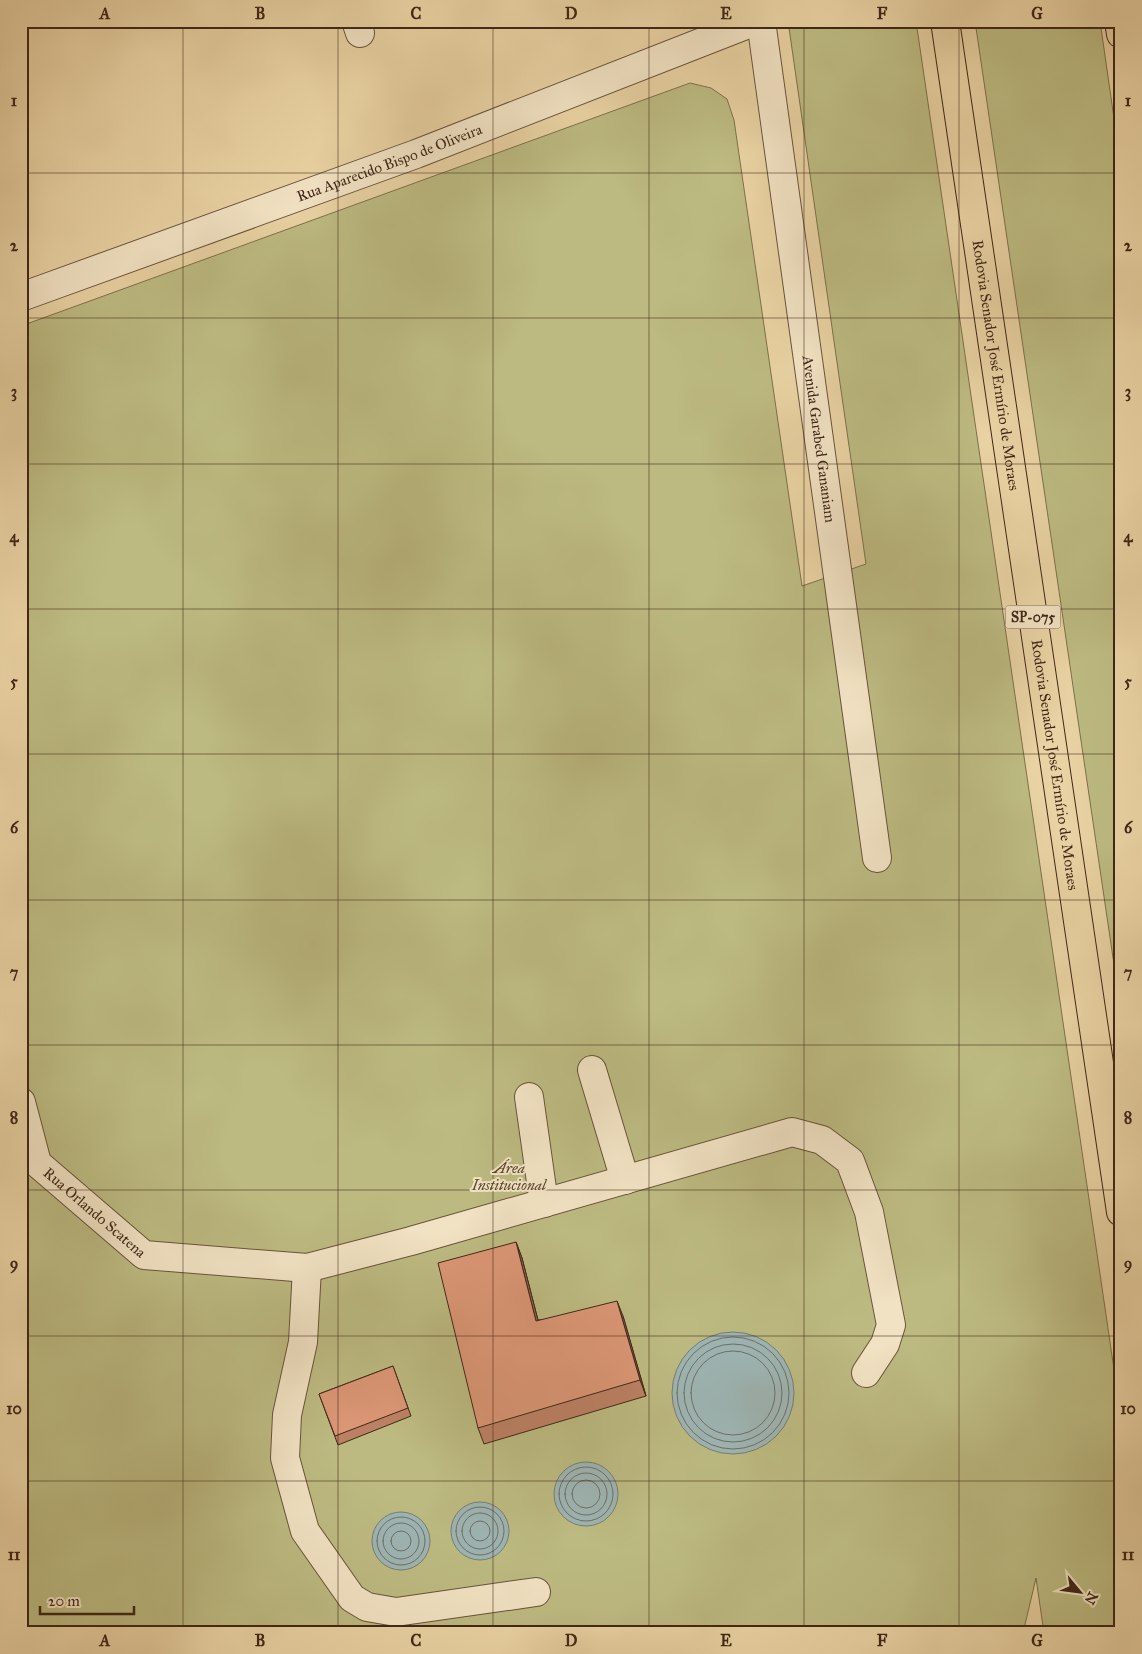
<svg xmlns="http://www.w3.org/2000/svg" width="1142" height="1654" viewBox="0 0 1142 1654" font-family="'IM FELL Great Primer',serif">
<rect width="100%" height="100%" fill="#e9d2a3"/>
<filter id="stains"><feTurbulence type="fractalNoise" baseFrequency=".004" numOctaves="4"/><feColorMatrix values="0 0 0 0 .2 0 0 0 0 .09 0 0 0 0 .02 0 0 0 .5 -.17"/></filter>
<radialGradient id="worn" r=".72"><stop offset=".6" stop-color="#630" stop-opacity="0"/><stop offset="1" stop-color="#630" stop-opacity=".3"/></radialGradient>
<!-- green -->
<path fill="#bcba81" stroke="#7e704c" d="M788,21H916L1121,1417V1633H1044L1036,1578L1023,1633H21V326L690,83L711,88L727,99L734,120L802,586L866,564Z
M975,21H1100L1121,167V1012Z"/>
<!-- water -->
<path fill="#9db4b2" stroke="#777c74" d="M672 1393a61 61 0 1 1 122 0a61 61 0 1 1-122 0Z
M554 1494a32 32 0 1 1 64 0a32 32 0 1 1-64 0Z
M451 1531a29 29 0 1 1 58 0a29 29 0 1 1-58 0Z
M372 1541a29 29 0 1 1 58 0a29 29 0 1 1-58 0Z"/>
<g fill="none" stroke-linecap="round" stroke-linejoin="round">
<!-- shore -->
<path stroke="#6e6e65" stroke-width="1" d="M677 1393a56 56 0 1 1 112 0a56 56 0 1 1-112 0Z
M684 1393a49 49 0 1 1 98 0a49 49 0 1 1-98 0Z
M691 1393a42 42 0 1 1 84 0a42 42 0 1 1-84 0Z
M559 1494a27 27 0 1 1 54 0a27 27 0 1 1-54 0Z
M565 1494a21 21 0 1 1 42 0a21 21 0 1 1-42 0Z
M572 1494a14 14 0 1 1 28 0a14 14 0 1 1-28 0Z
M456 1531a24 24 0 1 1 48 0a24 24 0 1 1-48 0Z
M462 1531a18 18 0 1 1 36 0a18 18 0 1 1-36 0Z
M377 1541a24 24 0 1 1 48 0a24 24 0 1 1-48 0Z
M470 1531a10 10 0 1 1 20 0a10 10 0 1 1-20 0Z
M383 1541a18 18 0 1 1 36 0a18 18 0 1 1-36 0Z
M391 1541a10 10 0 1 1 20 0a10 10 0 1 1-20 0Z"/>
<defs>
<g id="minor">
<path d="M356,21L360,33"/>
<path id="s1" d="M761,21L877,858"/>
<path id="s2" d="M21,297L416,154L756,21"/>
<path d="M592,1070L625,1180"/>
<path d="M529,1097L544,1203"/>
<path id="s3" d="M21,1102L37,1163L144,1255L307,1268L411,1241L792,1132L822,1140L850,1161L869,1212L891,1325L885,1344L866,1373"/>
<path d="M307,1268L303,1342L287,1415L285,1458L305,1531L352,1598L367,1607L396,1612L536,1592"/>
</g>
<g id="highway">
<path id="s4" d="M945,21L1121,1212"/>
<path d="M1119,21L1121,34"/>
</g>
</defs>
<!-- minor casing -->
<use href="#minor" stroke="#6a523b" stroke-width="30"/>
<!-- highway casing -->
<use href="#highway" stroke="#3f2718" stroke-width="30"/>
<!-- minor -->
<use href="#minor" stroke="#f1e2c3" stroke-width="28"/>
<!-- highway -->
<use href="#highway" stroke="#e9d2a3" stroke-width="28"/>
</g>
<!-- wall -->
<path fill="#bc8165" stroke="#3f2718" d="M516,1242L522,1258L538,1320L623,1316L646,1396L484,1444L478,1428Z
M393,1366L411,1416L338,1445L319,1394Z"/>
<!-- shaded-wall -->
<path fill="#996953" stroke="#3f2718" d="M516,1242L522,1258L542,1336L536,1321Z
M617,1301L623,1316L646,1396L640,1380Z"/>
<!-- building -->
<path fill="#db9676" stroke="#3f2718" d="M516,1242L536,1321L617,1301L640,1380L478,1428L438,1263Z
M393,1366L408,1408L335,1436L319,1394Z"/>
<!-- grid -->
<path fill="none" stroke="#3f2718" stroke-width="1" stroke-opacity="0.55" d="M183,21V1633M338,21V1633M493,21V1633M649,21V1633M804,21V1633M959,21V1633M21,173H1121M21,318H1121M21,464H1121M21,609H1121M21,754H1121M21,900H1121M21,1045H1121M21,1190H1121M21,1336H1121M21,1481H1121"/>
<g text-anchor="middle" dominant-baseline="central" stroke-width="4" stroke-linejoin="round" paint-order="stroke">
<!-- shield labels -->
<rect fill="#f1e2c3" stroke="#745f4b" stroke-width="1" x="1005.5" y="605.5" width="55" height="23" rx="4"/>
<g font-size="14" font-weight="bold" fill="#3f2718">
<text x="1033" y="617">SP-075</text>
</g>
<!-- street labels -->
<g font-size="15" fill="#3f2718" stroke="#f1e2c3">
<text stroke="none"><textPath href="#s2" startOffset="392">Rua Aparecido Bispo de Oliveira</textPath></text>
<text stroke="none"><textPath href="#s4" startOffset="348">Rodovia Senador José Ermírio de Moraes</textPath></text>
<text stroke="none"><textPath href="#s1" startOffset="422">Avenida Garabed Gananiam</textPath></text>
<text stroke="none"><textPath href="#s4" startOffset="752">Rodovia Senador José Ermírio de Moraes</textPath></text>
<text stroke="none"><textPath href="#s3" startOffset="139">Rua Orlando Scatena</textPath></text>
</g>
<!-- park labels -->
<g font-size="15" font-style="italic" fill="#58442d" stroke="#f1e2c3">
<text x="509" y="1168">Área<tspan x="509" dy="17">Institucional</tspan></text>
</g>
</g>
<!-- margin -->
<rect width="1142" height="1654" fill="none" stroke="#e9d2a3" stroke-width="55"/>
<!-- north arrow -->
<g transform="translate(1080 1592) rotate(119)" stroke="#f1e2c3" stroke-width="4" paint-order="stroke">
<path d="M0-4L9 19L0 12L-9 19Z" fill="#3f2718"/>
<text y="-8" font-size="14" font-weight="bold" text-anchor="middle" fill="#3f2718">N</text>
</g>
<!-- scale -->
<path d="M40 1606v8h94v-8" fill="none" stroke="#3f2718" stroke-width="2.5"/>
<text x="48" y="1606" font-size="15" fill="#3f2718" stroke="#f1e2c3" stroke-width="4" paint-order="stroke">20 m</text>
<rect x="28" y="28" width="1086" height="1598" fill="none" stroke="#3f2718" stroke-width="2"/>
<g font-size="16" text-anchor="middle" font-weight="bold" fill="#3f2718">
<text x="105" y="19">A</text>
<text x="260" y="19">B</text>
<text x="416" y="19">C</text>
<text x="571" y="19">D</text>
<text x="726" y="19">E</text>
<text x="882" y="19">F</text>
<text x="1037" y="19">G</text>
<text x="14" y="106">1</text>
<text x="1128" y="106">1</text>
<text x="14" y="251">2</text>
<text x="1128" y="251">2</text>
<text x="14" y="397">3</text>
<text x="1128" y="397">3</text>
<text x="14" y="542">4</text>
<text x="1128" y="542">4</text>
<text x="14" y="687">5</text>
<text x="1128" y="687">5</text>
<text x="14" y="833">6</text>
<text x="1128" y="833">6</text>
<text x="14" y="978">7</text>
<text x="1128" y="978">7</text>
<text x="14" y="1123">8</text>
<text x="1128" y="1123">8</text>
<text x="14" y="1269">9</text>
<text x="1128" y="1269">9</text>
<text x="14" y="1414">10</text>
<text x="1128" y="1414">10</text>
<text x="14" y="1560">11</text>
<text x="1128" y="1560">11</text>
<text x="105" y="1646">A</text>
<text x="260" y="1646">B</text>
<text x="416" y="1646">C</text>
<text x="571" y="1646">D</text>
<text x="726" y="1646">E</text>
<text x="882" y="1646">F</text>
<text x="1037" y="1646">G</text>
</g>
<rect width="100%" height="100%" filter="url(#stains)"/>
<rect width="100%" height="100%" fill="url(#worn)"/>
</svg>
